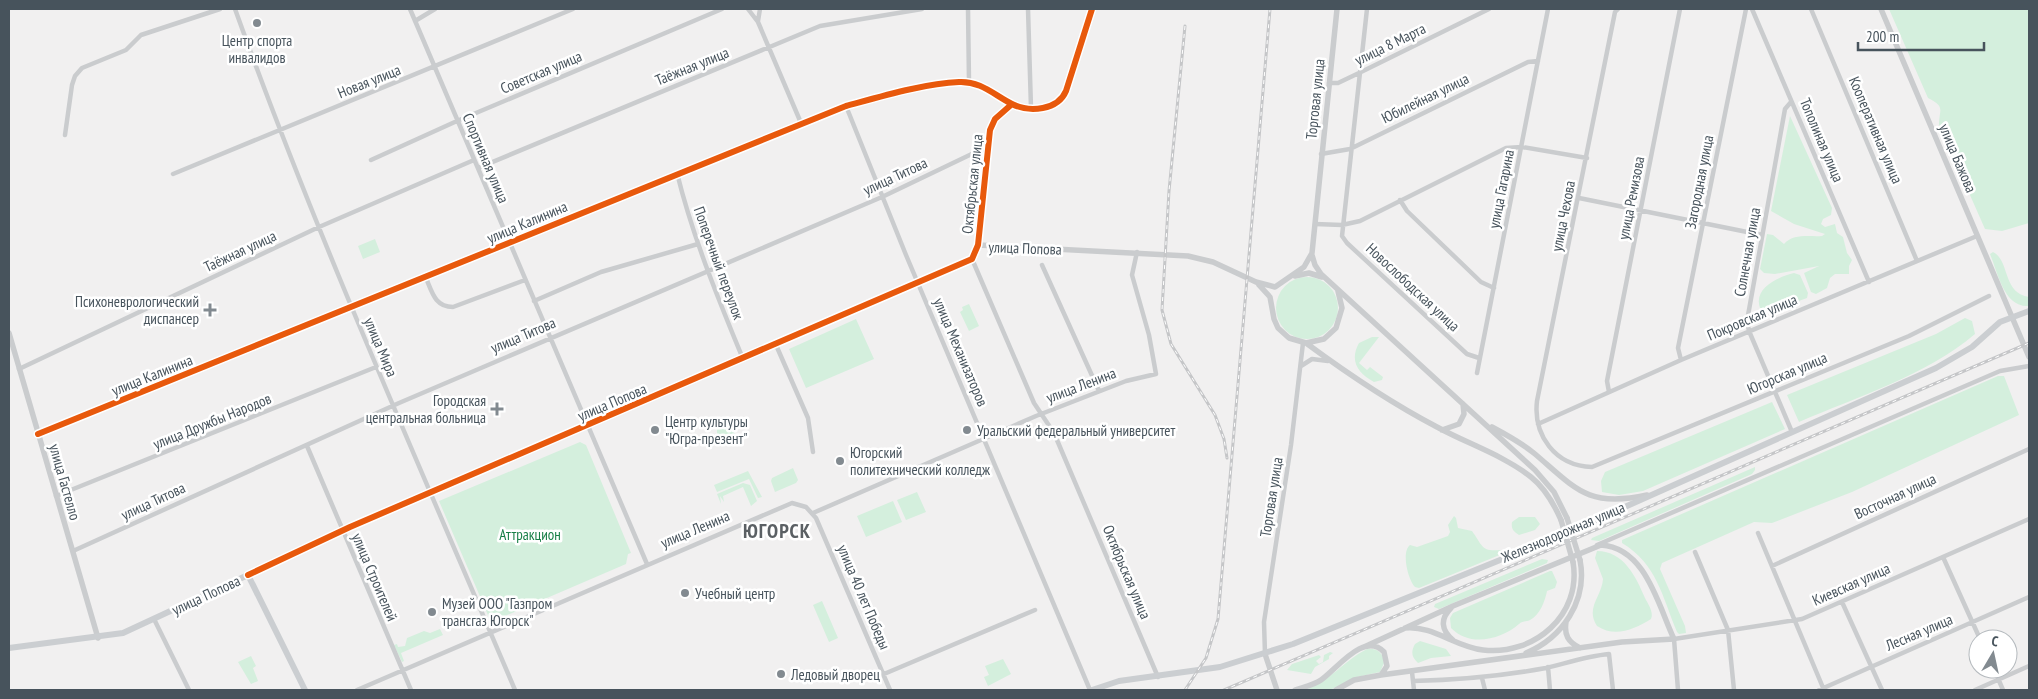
<svg xmlns="http://www.w3.org/2000/svg" width="2038" height="699" viewBox="0 0 2038 699" font-family="'PT Sans Narrow',sans-serif">
<rect width="100%" height="100%" fill="#f1f0f0"/>
<!-- green -->
<path fill="#d4efdd" d="M1889,9H2029V223L2002,231L1985,229L1939,125C1939,109 1946,107 1928,98Z
M1790,116L1832,208L1831,215L1823,219L1821,224L1825,227L1835,224L1837,233L1843,237L1847,253L1852,260L1849,266V274H1835L1830,278L1827,288L1816,294L1811,292L1804,273L1819,266L1775,274L1764,273L1760,269L1767,234L1773,235L1784,244C1794,233 1809,237 1822,236L1825,234L1794,224L1771,211Z
M375,239L380,252L363,259L358,246Z
M1993,252C2010,260 2002,293 2029,297V306C2004,308 1998,273 1990,254Z
M1794,273L1800,275L1808,293L1807,298L1768,312L1760,308C1753,288 1778,277 1794,273Z
M1276 308a31 31 0 1 1 62 0a31 31 0 1 1-62 0Z
M969,304L979,326L969,331L960,312L963,310L962,307Z
M1965,318L1972,321L1975,334C1927,375 1857,397 1799,422L1787,395L1936,334Z
M856,319L874,359L806,388L789,349Z
M1372,337H1379L1359,363L1367,370L1370,367L1383,377L1382,380L1374,382C1358,373 1349,361 1359,343Z
M1998,376H2004L2019,415L1852,492L1772,523L1754,522L1662,563L1660,569L1685,626L1686,633L1679,634L1677,632C1662,596 1657,564 1622,543V540Z
M1772,402L1785,429L1643,491L1619,495L1602,492L1601,481L1605,472Z
M728,421L736,436L721,444L717,440V426Z
M580,442L586,445L631,553L628,554L626,564L491,622L439,501Z
M1755,467V470L1752,474L1599,541L1591,540L1592,538Z
M793,468L798,480L796,483L775,492L771,481L772,478Z
M748,471L762,497L758,498L749,479L717,492L714,485Z
M743,483L750,485L757,501L751,506L743,487L723,496L724,502L720,496L721,504L717,494Z
M917,492L926,512L906,520L897,500Z
M893,501L902,522L866,537L857,516Z
M1454,516L1456,518L1458,528L1472,531C1483,546 1481,552 1501,550L1502,554L1419,588L1415,587C1408,580 1401,552 1410,545L1417,547L1448,536L1450,532L1448,525Z
M1519,517H1535L1540,524L1535,530L1519,535C1513,531 1511,529 1512,522Z
M1597,551C1624,551 1636,577 1645,598C1648,604 1654,612 1651,619C1635,629 1615,638 1597,626C1585,608 1602,596 1603,579L1595,558Z
M1542,559L1548,560L1547,563L1439,609L1434,607L1435,604Z
M1550,571H1552L1557,582L1555,588L1547,591C1545,601 1540,615 1530,620C1526,622 1522,621 1519,624C1502,639 1470,648 1451,628L1450,618L1453,613Z
M822,601L838,638L829,642L813,605Z
M440,629L443,635L401,653L404,661L402,662L394,645L397,644L398,647L405,646L407,638L424,631L430,633Z
M1420,641L1446,649L1451,656L1431,658L1418,663C1411,657 1411,651 1415,644Z
M1367,649C1378,648 1383,653 1384,663L1380,672L1357,677L1330,690H1305C1332,680 1342,662 1367,649Z
M1330,652L1333,653L1329,656V659L1315,667L1311,674L1287,670L1292,664L1319,655L1321,657L1316,661L1319,664L1323,662L1324,655Z
M251,656L256,666L253,668L258,681L251,684L238,662Z
M1003,659L1011,674L988,686L984,677L989,675L985,666Z"/>
<g fill="none" stroke-linecap="round" stroke-linejoin="round">
<!-- minor -->
<path stroke="#caccce" stroke-width="4.5" d="M235,9C318,240 419,464 515,690
M410,9L647,564
M748,9L758,22L801,123
M968,9L969,82
M1028,9L1031,108
M1367,9L1342,236L1347,243L1467,354L1479,358
M1618,9L1615,12L1537,401C1533,435 1555,466 1592,467L1909,336L1989,296
M1752,9L1869,282
M1811,9L1917,261
M415,21L435,9
M758,21L760,9
M1329,83H1338L1359,73L1489,9
M1791,102L1785,109L1747,321L1749,331L1792,432
M846,106L906,255L1090,690
M65,135L72,85L75,76L82,68L126,50L141,35L220,9
M1321,154L1350,149L1528,62L1538,61
M371,160L457,121L722,9
M478,168L820,26L922,9
M677,173C693,238 718,298 743,359
M173,174L573,9
M1579,198L1762,235
M1400,200L1407,211L1481,282L1494,288
M1315,224L1342,225L1360,221L1506,148L1522,147L1587,158
M978,245L990,130L995,119L1012,104
M972,259L1034,403L1054,433L1158,677
M1042,265L1099,391
M426,278C432,292 435,307 453,307L525,280
M534,301L601,272L698,244
M776,345L808,418L813,452
M1681,360L1678,348L1746,9
M1301,366L1312,359L1328,361
M19,369L319,227L474,160
M1477,373L1548,9
M1609,392L1607,381L1680,9
M1538,424L1681,360L1977,236
M38,434L846,106C879,97 926,83 959,82C981,81 994,95 1012,104C1030,113 1058,110 1066,91L1092,9
M307,446L411,690
M56,496L376,367
M813,513L1036,416L1126,381L1156,374L1149,335L1132,275L1137,252
M1758,533L1824,690
M1597,545L2000,371L2029,366
M73,551L399,403L882,197L978,151L986,150
M1695,552L1728,630L1734,690
M1943,557L1980,639
M1772,566L2029,449
M1842,602L1882,690
M154,619L189,690
M1265,654L1264,622L1291,445L1303,343
M1548,667L1550,690
M1994,669L2003,690
M1412,672L1414,690
M884,674L1035,610
M1482,678L1485,690
M1413,681C1458,680 1502,676 1546,668C1567,663 1587,656 1609,654L1613,690
M357,690L792,503L806,507L816,518L890,690
M1678,690L1674,639L1802,619L2029,519
M1819,690L2029,597
M1975,690L2029,666"/>
<!-- tertiary -->
<path stroke="#caccce" stroke-width="5.5" d="M1881,9L2029,357
M1312,255L1315,265L1321,274L1535,470L1554,492L1567,518
M1295,276L1309,273L1322,277
M1259,285L1270,297L1274,319L1278,328L1289,338L1306,343L1324,339L1336,328L1342,308L1338,291
M9,333L98,638
M1306,343C1348,374 1391,403 1437,427C1468,444 1503,455 1531,477C1545,488 1554,504 1561,520
M1492,427C1507,435 1522,443 1535,454C1576,489 1588,508 1647,495
M1442,430L1459,424L1464,414L1463,404
M248,575L350,527L967,262L974,257L978,245L1188,256L1213,262L1256,282L1275,287L1304,267L1312,253L1337,9
M1451,608C1440,619 1441,630 1453,640
M1566,622C1564,635 1568,642 1580,648
M1405,628C1432,625 1456,647 1483,650C1534,656 1582,615 1573,562
M1364,647L1453,606L1601,545C1646,548 1658,605 1674,639L1622,642L1381,675
M1526,653C1562,638 1588,601 1580,560
M1265,654L1277,690
M1295,690C1304,687 1314,685 1321,680C1337,669 1364,631 1384,652L1387,666L1381,675L1354,680L1336,690"/>
<!-- secondary -->
<path stroke="#cbced1" stroke-width="6" d="M9,648L123,633L248,575L305,690
M1092,690L1119,681L1220,667L1293,644L1562,535L1936,368L1972,347L2000,322L2029,311"/>
<defs>
<path id="rail" d="M1185,26L1169,191L1162,310L1171,344L1215,415L1224,439L1227,458
M1185,690L1206,658L1218,619L1270,9
M1224,690L2029,343"/>
</defs>
<!-- rail casing -->
<use href="#rail" stroke="#c5c6c8" stroke-width="3"/>
<!-- rail -->
<use href="#rail" stroke="#fff" stroke-width="1" stroke-dasharray="4" stroke-linecap="butt"/>
<!-- tertiary-bridge -->
<path stroke="#caccce" stroke-width="5.5" d="M1567,518L1580,560
M1561,520L1573,562"/>
<defs>
<path id="cycleway" d="M38,434L846,106C879,97 926,83 959,82C981,81 994,95 1012,104C1030,113 1058,110 1066,91L1092,9
M248,575L350,527L972,259L978,245L990,130L995,119L1012,104"/>
</defs>
<!-- cycleway casing -->
<use href="#cycleway" stroke="#fff" stroke-width="9"/>
<!-- cycleway -->
<use href="#cycleway" stroke="#e8590c" stroke-width="6"/>
</g>
<!-- markers -->
<g fill="#828a90" stroke="#fff" stroke-width="2">
<circle cx="257" cy="23" r="5"/>
<path d="M207.5 302.5h5v5h5v5h-5v5h-5v-5h-5v-5h5z"/>
<path d="M494.5 401.5h5v5h5v5h-5v5h-5v-5h-5v-5h5z"/>
<circle cx="655" cy="430" r="5"/>
<circle cx="967" cy="430" r="5"/>
<circle cx="840" cy="461" r="5"/>
<circle cx="685" cy="593" r="5"/>
<circle cx="432" cy="612" r="5"/>
<circle cx="781" cy="674" r="5"/>
</g>
<g text-anchor="middle" dominant-baseline="central" stroke-width="5" stroke-linejoin="round" paint-order="stroke">
<!-- poi labels -->
<g font-size="15" fill="#47535c" stroke="#fff" text-anchor="start">
<text x="257" y="40" text-anchor="middle">Центр спорта<tspan x="257" dy="17">инвалидов</tspan></text>
<text x="199" y="301" text-anchor="end">Психоневрологический<tspan x="199" dy="17">диспансер</tspan></text>
<text x="486" y="400" text-anchor="end">Городская<tspan x="486" dy="17">центральная больница</tspan></text>
<text x="665" y="421">Центр культуры<tspan x="665" dy="17">"Югра-презент"</tspan></text>
<text x="977" y="430">Уральский федеральный университет</text>
<text x="850" y="452">Югорский<tspan x="850" dy="17">политехнический колледж</tspan></text>
<text x="695" y="593">Учебный центр</text>
<text x="442" y="603">Музей ООО "Газпром<tspan x="442" dy="17">трансгаз Югорск"</tspan></text>
<text x="791" y="674">Ледовый дворец</text>
</g>
<!-- street labels -->
<g font-size="15" fill="#47535c" stroke="#fff">
<text transform="translate(1390 44) rotate(-26)">улица 8 Марта</text>
<text transform="translate(692 66) rotate(-22)">Таёжная улица</text>
<text transform="translate(541 72) rotate(-23)">Советская улица</text>
<text transform="translate(369 81) rotate(-22)">Новая улица</text>
<text transform="translate(1425 98) rotate(-26)">Юбилейная улица</text>
<text transform="translate(1315 99) rotate(-84)">Торговая улица</text>
<text transform="translate(1876 130) rotate(67)">Кооперативная улица</text>
<text transform="translate(1822 140) rotate(67)">Тополиная улица</text>
<text transform="translate(486 158) rotate(67)">Спортивная улица</text>
<text transform="translate(1958 158) rotate(67)">улица Бажова</text>
<text transform="translate(895 176) rotate(-25)">улица Титова</text>
<text transform="translate(1699 182) rotate(-79)">Загородная улица</text>
<text transform="translate(972 184) rotate(-84)">Октябрьская улица</text>
<text transform="translate(1501 189) rotate(-79)">улица Гагарина</text>
<text transform="translate(1631 198) rotate(-79)">улица Ремизова</text>
<text transform="translate(1563 216) rotate(-79)">улица Чехова</text>
<text transform="translate(527 222) rotate(-23)">улица Калинина</text>
<text transform="translate(1025 248) rotate(2)">улица Попова</text>
<text transform="translate(240 251) rotate(-25)">Таёжная улица</text>
<text transform="translate(1747 252) rotate(-80)">Солнечная улица</text>
<text transform="translate(719 263) rotate(70)">Поперечный переулок</text>
<text transform="translate(1413 287) rotate(43)">Новослободская улица</text>
<text transform="translate(1752 317) rotate(-23)">Покровская улица</text>
<text transform="translate(523 335) rotate(-23)">улица Титова</text>
<text transform="translate(381 347) rotate(67)">улица Мира</text>
<text transform="translate(961 352) rotate(67)">улица Механизаторов</text>
<text transform="translate(1787 373) rotate(-23)">Югорская улица</text>
<text transform="translate(152 375) rotate(-22)">улица Калинина</text>
<text transform="translate(1081 385) rotate(-21)">улица Ленина</text>
<text transform="translate(612 402) rotate(-23)">улица Попова</text>
<text transform="translate(212 421) rotate(-22)">улица Дружбы Народов</text>
<text transform="translate(65 482) rotate(74)">улица Гастелло</text>
<text transform="translate(1895 496) rotate(-25)">Восточная улица</text>
<text transform="translate(1271 497) rotate(-81)">Торговая улица</text>
<text transform="translate(153 501) rotate(-25)">улица Титова</text>
<text transform="translate(695 529) rotate(-23)">улица Ленина</text>
<text transform="translate(1563 532) rotate(-23)">Железнодорожная улица</text>
<text transform="translate(1127 572) rotate(67)">Октябрьская улица</text>
<text transform="translate(375 577) rotate(67)">улица Строителей</text>
<text transform="translate(1851 584) rotate(-24)">Киевская улица</text>
<text transform="translate(206 595) rotate(-25)">улица Попова</text>
<text transform="translate(864 597) rotate(67)">улица 40 лет Победы</text>
<text transform="translate(1919 632) rotate(-23)">Лесная улица</text>
</g>
<!-- park labels -->
<g font-size="15" fill="#177e46" stroke="#fff">
<text x="530" y="534">Аттракцион</text>
</g>
<!-- district labels -->
<g font-size="20" font-weight="bold" letter-spacing="1" fill="#5b6064" stroke="#fff">
<text x="777" y="531">ЮГОРСК</text>
</g>
</g>
<!-- border -->
<rect width="2038" height="699" fill="none" stroke="#47535c" stroke-width="20"/>
<!-- north arrow -->
<g transform="translate(1993 654) rotate(9)"><circle r="24" fill="#ffffff" stroke="#b5babe"/>
<path d="M0-4L9 19L0 12L-9 19Z" fill="#828a90"/>
<text y="-8" font-size="14" font-weight="bold" text-anchor="middle" fill="#47535c">С</text>
</g>
<!-- scale -->
<path d="M1858 42v8h126v-8" fill="none" stroke="#47535c" stroke-width="2.5"/>
<text x="1866" y="42" font-size="15" fill="#47535c" stroke="#ffffff" stroke-width="4" paint-order="stroke">200 m</text>
</svg>
